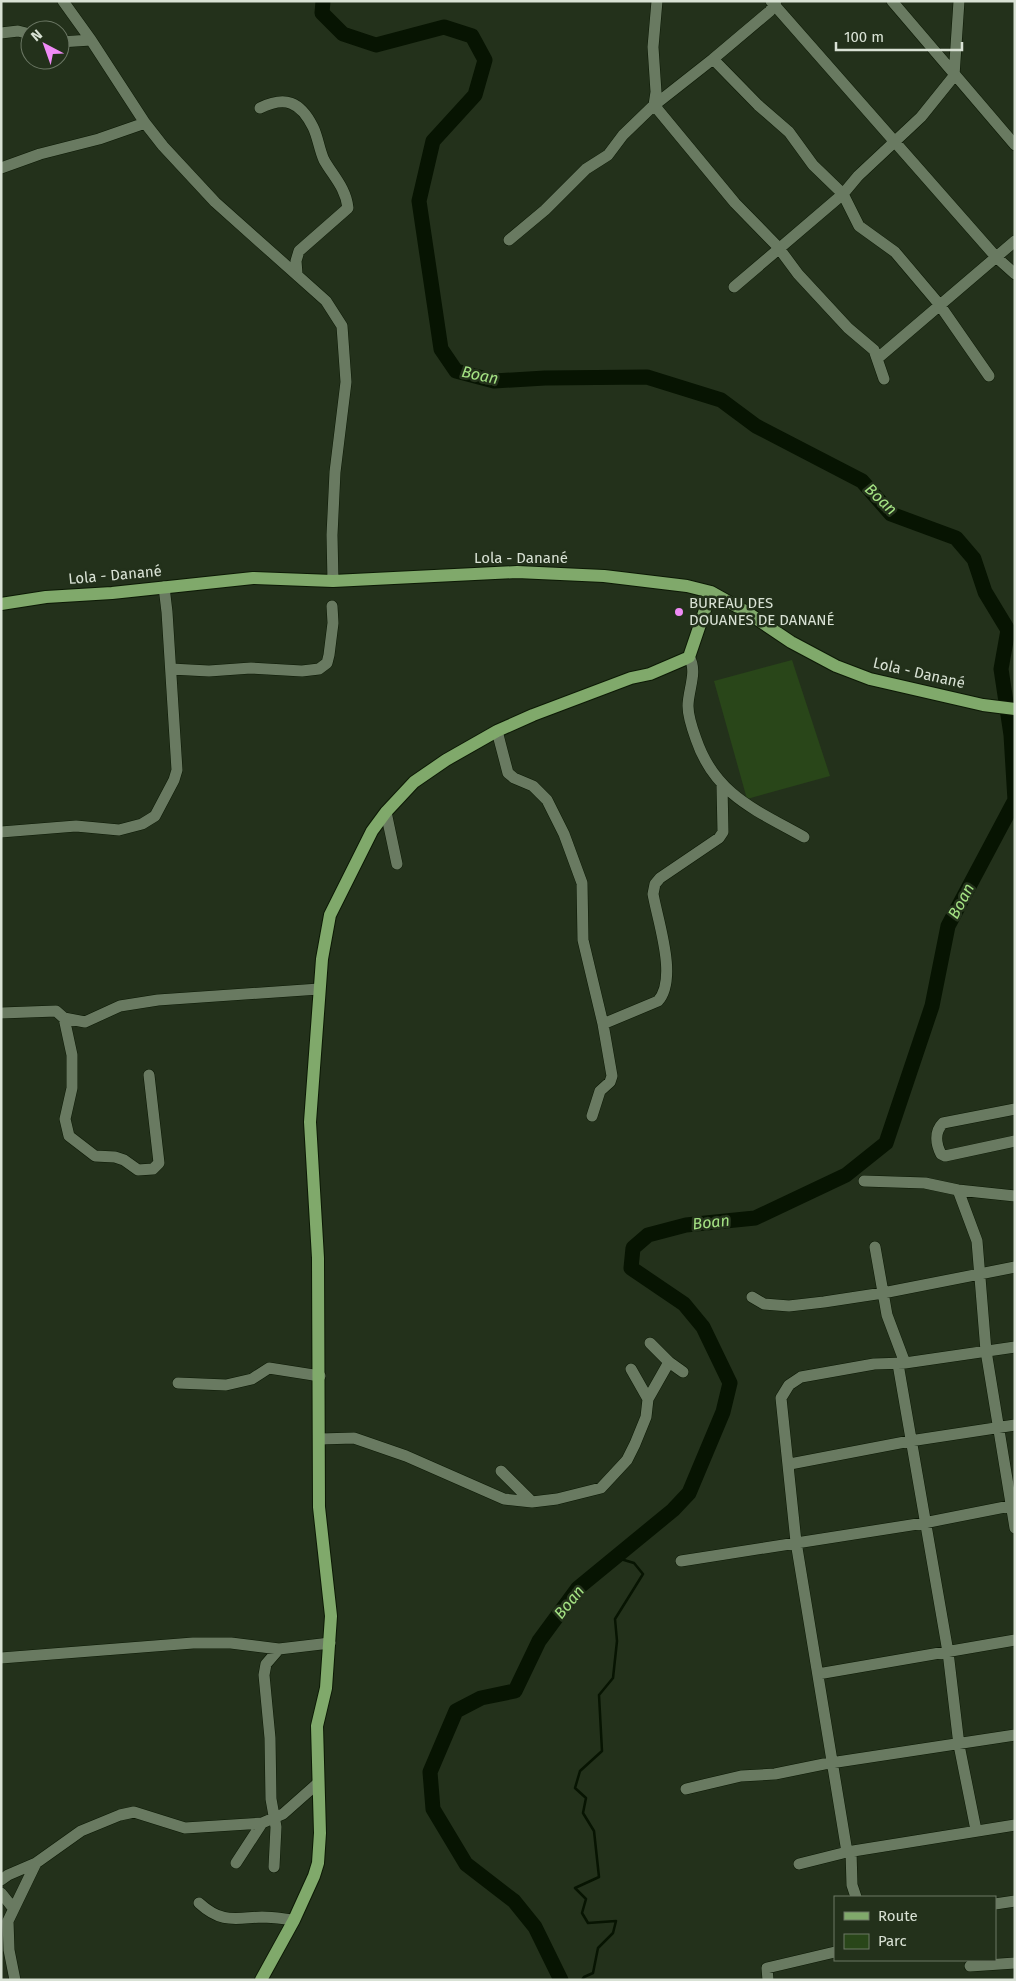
<svg xmlns="http://www.w3.org/2000/svg" width="1016" height="1981" viewBox="0 0 1016 1981" font-family="'Fira Sans',sans-serif">
<rect width="100%" height="100%" fill="#23311b"/>
<!-- green -->
<path fill="#294619" d="M792,660L830,776L747,799L714,681Z"/>
<g fill="none" stroke-linecap="round" stroke-linejoin="round">
<!-- stream -->
<path stroke="#071402" stroke-width="2.5" d="M1008,630L1015,631
M582,1980L584,1977L593,1973L598,1948L613,1933L616,1921L588,1923L582,1913L586,1899L575,1888L599,1877L594,1831L583,1813L586,1798L575,1788L580,1771L602,1751L599,1695L613,1678L617,1641L615,1619L643,1574L634,1563L614,1557"/>
<!-- river -->
<path stroke="#071402" stroke-width="15" d="M323,1L322,13L343,34L376,45L444,27L472,36L485,60L475,95L433,141L419,201L441,349L456,371L494,381L545,378L647,377L721,400L756,426L862,481L891,514L956,538L974,559L985,592L1008,630L1001,669L1011,735L1015,800L948,926L932,1006L886,1143L846,1175L755,1218L686,1225L648,1235L633,1248L631,1268L684,1304L703,1327L730,1383L723,1412L689,1493L673,1510L578,1588L539,1641L515,1691L481,1698L456,1711L430,1772L433,1809L466,1864L514,1901L535,1927L561,1980"/>
<defs>
<path id="minor" d="M63,1L91,40
M657,1L653,47L656,92L654,105L735,203L778,247L798,274L848,328L874,350L884,379
M771,1L996,257L1015,274
M776,1L770,11L713,59L758,105L789,132L813,165L843,194L859,226L895,252L939,304L989,376
M892,1L1015,145
M1,33L18,31L30,34
M60,42L91,40L145,123L163,146L215,202L326,301L342,326L346,382L335,472L332,535L333,581
M260,108C285,96 300,101 313,127C318,137 319,149 324,160C333,176 346,188 348,208L299,251L296,261L297,274
M1,168L40,154L99,139L145,123
M509,240L545,210L586,169L608,155L623,135L652,107L713,59
M734,287L843,194L858,176L921,117L954,76L959,1
M878,358L1015,241
M689,657C698,671 688,690 688,706C688,717 692,728 696,739C715,795 756,810 804,837
M171,669L209,671L251,668L302,671L319,669L327,663L329,655L333,623L332,606
M497,731L508,773L514,778L533,786L547,800L564,834L582,883L583,940L603,1024L612,1076L610,1082L600,1091L592,1116
M386,812L397,864
M1,832L76,826L119,830L142,824L155,816L174,780L177,770L167,612L164,587
M1,1013L56,1011L64,1018L85,1022L120,1006L158,1000L319,989
M64,1018L72,1055V1088L65,1119L69,1136L95,1156L115,1157L124,1160L138,1170L153,1169L159,1163L149,1075
M603,1024L658,1001C678,979 658,922 653,894L655,884L660,878L719,838L723,832L722,786
M1015,1109L943,1123C934,1132 936,1144 941,1154L945,1156L1015,1141
M864,1181L925,1183L958,1190L977,1241L986,1351L1015,1528
M958,1190L1015,1196
M875,1247L887,1315L905,1363
M752,1297L764,1304L789,1306L824,1302L883,1293L1015,1267
M650,1343L669,1362L683,1372
M898,1364L948,1652L959,1745L976,1830
M178,1383L226,1385L252,1379L269,1368L320,1376
M648,1399L669,1362
M320,1439L354,1438L406,1456L504,1499L532,1502L557,1499L601,1488L627,1460L635,1444L646,1417L648,1399L631,1369
M790,1464L910,1441L1015,1425
M501,1471L532,1502
M681,1561L924,1523L1015,1505
M1,1658L193,1643H231L279,1649L330,1643
M818,1674L1015,1640
M686,1789L741,1776L775,1774L824,1764L1015,1735
M851,1851L852,1885L856,1897
M847,1852L796,1542L781,1398L789,1385L801,1377L874,1364L905,1363L1015,1347
M236,1863L262,1823L283,1814L318,1783
M799,1864L847,1852L1015,1825
M274,1867L276,1827L271,1799L270,1738L264,1675L266,1664L279,1649
M1,1880L8,1875L36,1863L81,1831L120,1815L134,1812L185,1828L262,1823
M1,1893L13,1908
M199,1903C222,1924 235,1918 262,1917C273,1917 284,1919 294,1920
M995,1904L1015,1901
M970,1966L1015,1963
M15,1980L9,1950L8,1921L36,1863
M768,1980L767,1968L835,1952"/>
<path id="major" d="M1,604L46,597L112,593L253,578L333,581L517,572L604,576L687,586L711,592L745,611L791,642L836,666L870,679L983,705L1015,709
M261,1980L294,1920L314,1876L318,1863L320,1833L317,1726L326,1688L331,1616L319,1507L318,1258L310,1122L322,959L330,915L372,831L386,812L414,782L446,760L497,731L533,715L631,678L650,674L685,659L689,657L711,592"/>
</defs>
<!-- minor casing -->
<use href="#minor" stroke="#0c1905" stroke-width="12"/>
<!-- major casing -->
<use href="#major" stroke="#0c1905" stroke-width="14"/>
<!-- minor -->
<use href="#minor" stroke="#697a61" stroke-width="11"/>
<!-- major -->
<use href="#major" stroke="#80a96b" stroke-width="12"/>
</g>
<!-- markers -->
<circle fill="#f08bf6" stroke="#23311b" stroke-width="2" cx="679" cy="612" r="5"/>
<g text-anchor="middle" dominant-baseline="central" stroke-width="5" stroke-linejoin="round" paint-order="stroke">
<!-- street labels -->
<g font-size="15" fill="#d9e2d5" stroke="#23311b">
<text x="521" y="558">Lola - Danané</text>
<text transform="translate(115 575) rotate(-5)">Lola - Danané</text>
<text transform="translate(919 673) rotate(13)">Lola - Danané</text>
</g>
<!-- poi labels -->
<g font-size="15" fill="#d9e2d5" stroke="#23311b" text-anchor="start">
<text x="689" y="603">BUREAU DES<tspan x="689" dy="17">DOUANES DE DANANÉ</tspan></text>
</g>
<!-- water labels -->
<g font-size="16" font-style="italic" fill="#a5e384" stroke="#23311b">
<text transform="translate(480 375) rotate(12)">Boan</text>
<text transform="translate(881 499) rotate(43)">Boan</text>
<text transform="translate(961 901) rotate(-62)">Boan</text>
<text transform="translate(711 1222) rotate(-6)">Boan</text>
<text transform="translate(569 1602) rotate(-51)">Boan</text>
</g>
</g>
<!-- border -->
<rect width="1016" height="1981" fill="none" stroke="#d9e2d5" stroke-width="5"/>
<!-- legend -->
<rect x="834" y="1896" width="162" height="65" fill="#23311b" stroke="#6c7865"/>
<rect x="844" y="1912" width="25" height="8" fill="#80a96b" stroke="#6c7865"/>
<text x="878" y="1921" font-size="15" fill="#d9e2d5">Route</text>
<rect x="844" y="1934" width="25" height="15" fill="#294619" stroke="#6c7865"/>
<text x="878" y="1946" font-size="15" fill="#d9e2d5">Parc</text>
<!-- north arrow -->
<g transform="translate(45 45) rotate(319)"><circle r="24" fill="#23311b" stroke="#6c7865"/>
<path d="M0-4L9 19L0 12L-9 19Z" fill="#f08bf6"/>
<text y="-8" font-size="14" font-weight="bold" text-anchor="middle" fill="#d9e2d5">N</text>
</g>
<!-- scale -->
<path d="M836 42v8h126v-8" fill="none" stroke="#d9e2d5" stroke-width="2.5"/>
<text x="844" y="42" font-size="15" fill="#d9e2d5" stroke="#23311b" stroke-width="4" paint-order="stroke">100 m</text>
</svg>
